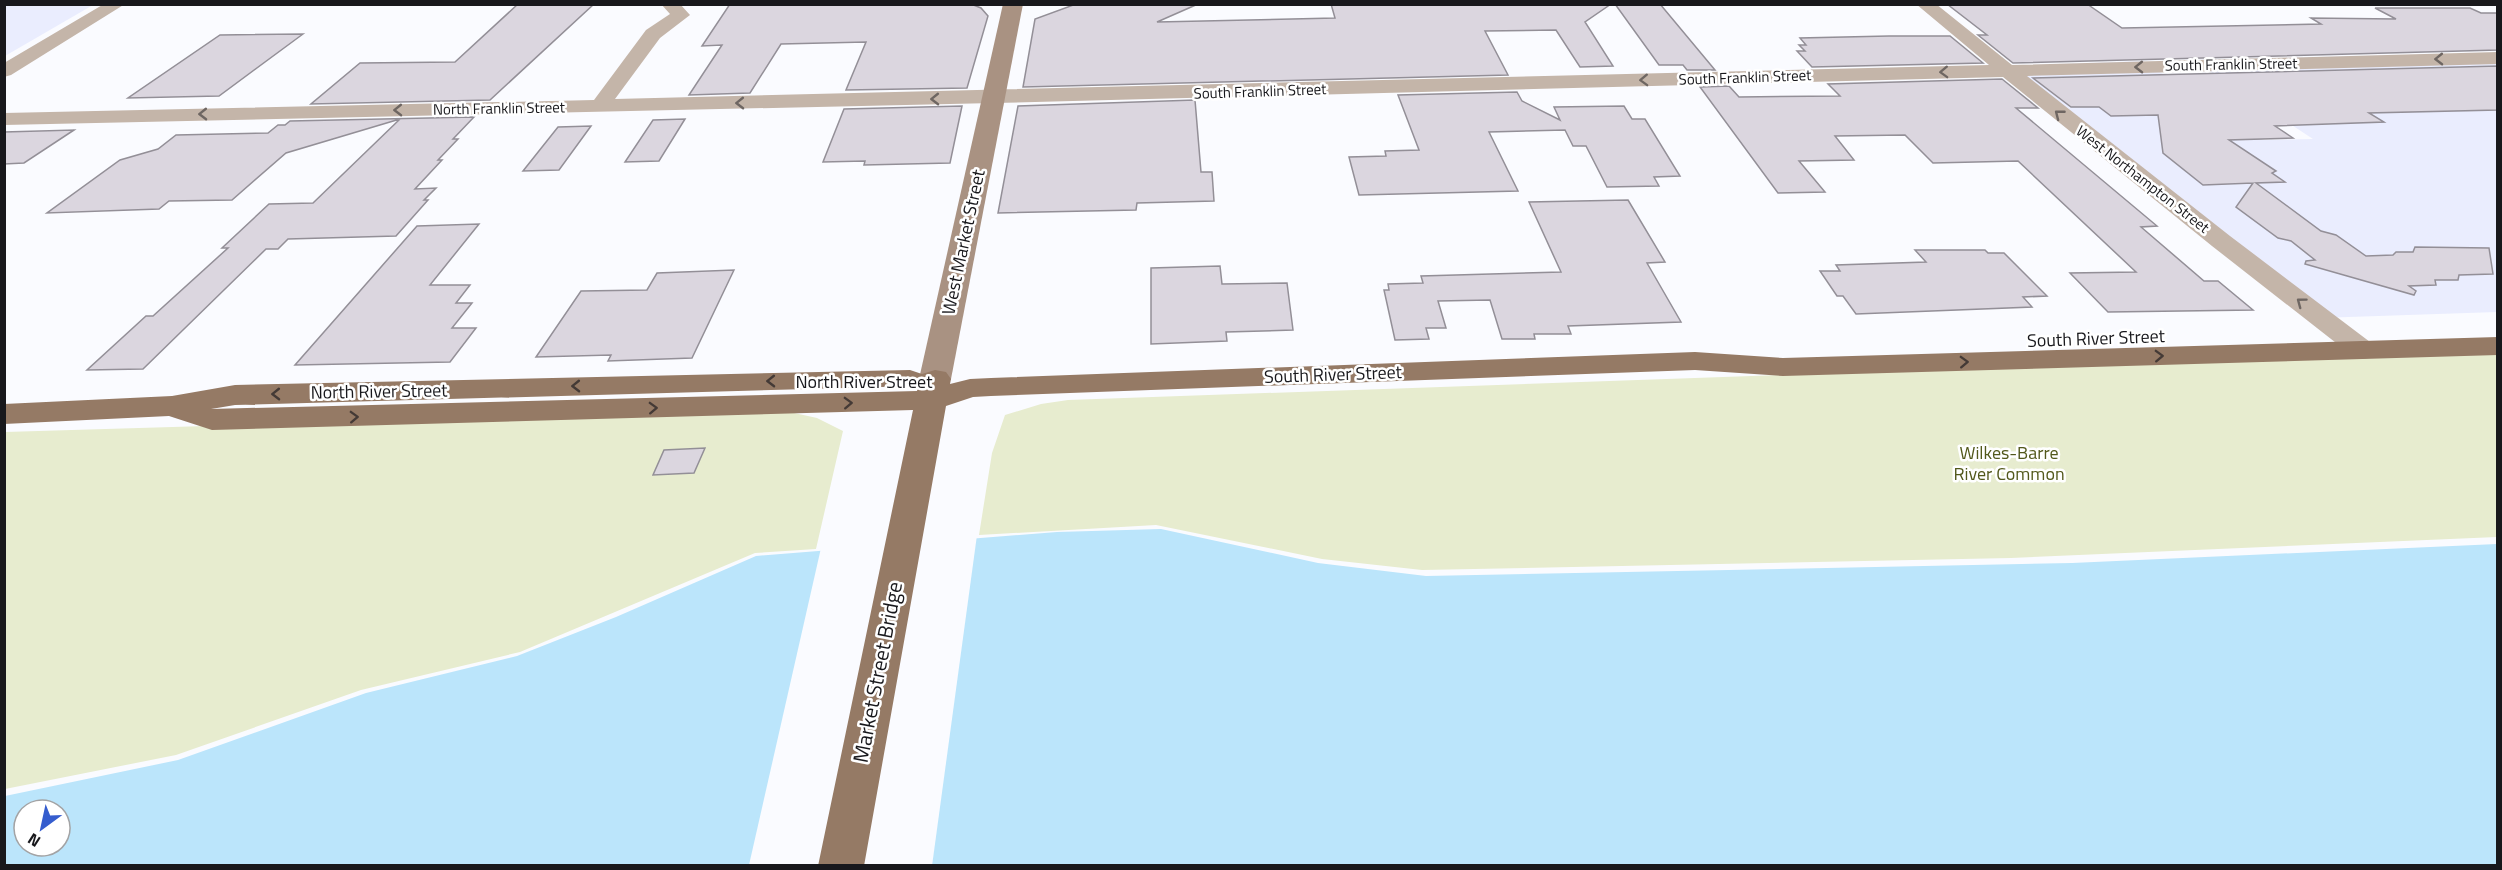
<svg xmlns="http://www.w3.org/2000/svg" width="2502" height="870" viewBox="0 0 2502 870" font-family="'Titillium Web',sans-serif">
<rect width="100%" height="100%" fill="#fafbff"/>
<!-- built -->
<path fill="#eaedfe" d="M5,4H93V5L5,56Z
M2497,53V312L2319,318L2004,66L2143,61L2263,140L2313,139L2193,60Z"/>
<!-- green -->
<path fill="#e7eccf" d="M2497,350V537L2011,558L1422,570L1322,559L1156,525L979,535L992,453L1005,415L1041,404L1068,400Z
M776,409L817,418L843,431L816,549L755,553L520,652L361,690L176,755L5,789V432Z"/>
<!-- water -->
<path fill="#bbe5fb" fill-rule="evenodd" d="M1161,529L1318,563L1426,576L2072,563L2497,544V865L5,866V796L178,760L366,693L517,656L616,617L756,556L1057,532ZM24,810H60V846H24Z"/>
<!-- pier -->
<path fill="#fafbff" d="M977,535L932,866L749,865L821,548Z"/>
<!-- building -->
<path fill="#dbd6df" stroke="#938f97" stroke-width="1.5" d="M518,4H594L490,100L311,104L360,63L455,62Z
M730,4H971L981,8L988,16L967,88L846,90L866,42L781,44L750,93L689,95L722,45L702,46Z
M1076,4H1198L1157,22L1335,18L1331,4H1611L1585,22L1613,66L1580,67L1556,30L1485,31L1508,75L1023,87L1035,19Z
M1615,4H1660L1715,70H1687L1683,65H1659Z
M1947,4H2087L2122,28L2321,24L2311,18L2396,19L2375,8H2470L2481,13H2498V50L2013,63L1978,35H1987Z
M303,34L219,96L128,98L220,35Z
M1889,36H1950L1983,63L1812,67L1797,51H1805L1799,45H1806L1800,38Z
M2498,66V110L2369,113L2384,122L2275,126L2293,138L2229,140L2276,171L2272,173L2285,182L2256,183L2321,231L2336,235L2366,256L2393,255L2396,252H2413L2415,247L2489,248L2493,274L2459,275L2458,280H2435L2436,285L2409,286L2416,291L2414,295L2305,264L2306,261L2315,260L2291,241L2278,238L2236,207L2253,183L2203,185L2163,153L2158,115L2111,116L2099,107H2071L2033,78Z
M2002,79L2038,108H2016L2157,226L2141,227L2204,281H2218L2253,310L2108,312L2070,273L2136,272L2018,161L1933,163L1905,135L1835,136L1854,160L1799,161L1825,192L1778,193L1700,87L1729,86L1739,97L1840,96L1828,84Z
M1517,92L1522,101L1560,120L1554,107L1624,106L1632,119H1645L1680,176L1654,177L1659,186L1607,187L1586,146H1573L1565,130L1489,132L1518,191L1359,195L1349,157L1386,156L1385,151L1419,150L1398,95Z
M1195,100L1201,172H1212L1214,201L1137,203L1136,210L998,213L1018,106Z
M962,106L950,163L864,165L865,161L823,162L844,109Z
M474,117L453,139H458L438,160H442L415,189L436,188L424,200H428L396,236L288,239L278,249H266L143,369L87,370L146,316H153L228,248H222L269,204L313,203L400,119L286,153L232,200L169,201L159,209L47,213L120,160L158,149L176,135L268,133L278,125H285L290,121Z
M685,119L659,161L625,162L653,120Z
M591,126L559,170L523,171L558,127Z
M74,130L24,163L4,164V132Z
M1628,200L1665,262L1647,263L1681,322L1568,326L1571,334H1534L1535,339H1502L1490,300L1438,301L1446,328H1426L1429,339L1395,340L1384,290H1389L1388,284L1423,283L1421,276L1561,272L1529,202Z
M479,224L430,285H470L456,303H472L452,328H476L450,362L295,365L417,226Z
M1915,250H1985L1988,253H2004L2047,296L2023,297L2032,307L1856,314L1843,296H1837L1820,271H1840L1836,265L1926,262Z
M1220,266L1222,284L1287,283L1293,330L1226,332L1227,341L1151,344V268Z
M734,270L692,358L608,361L611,355L536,357L581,291L647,290L657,273Z
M705,448L694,473L653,475L664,450Z"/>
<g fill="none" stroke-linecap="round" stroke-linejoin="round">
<!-- minor -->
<path fill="#c4b5a9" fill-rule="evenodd" d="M104,4H125L11,75L4,77V63Z
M661,4H680L690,15L660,38L615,99L1989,65L1916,4H1936L2012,65L2498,52V64L2027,76L2230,236L2374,345L2378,351L2374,357L2364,359L2354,357L2212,246L2003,77L994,103L4,125V113L594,100L646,30L670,14Z"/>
<!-- secondary -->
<path fill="#a99282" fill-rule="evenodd" d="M1003,4H1023L951,379L946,386L935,388L924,386L919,379Z"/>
<!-- primary -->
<path fill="#957a65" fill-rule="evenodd" d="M2498,337V355L1783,376L1695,370L991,396L973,397L946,406L864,866H818L913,410L212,430L169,416L4,424V404L172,396L235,385L910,370L922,374L935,370L946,372L951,379L950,384L970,379L991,378L1695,352L1783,358ZM918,386L917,391L211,409L235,405Z"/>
</g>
<!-- one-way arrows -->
<defs><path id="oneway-chevron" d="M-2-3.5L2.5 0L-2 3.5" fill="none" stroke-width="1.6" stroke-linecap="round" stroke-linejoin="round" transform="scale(1.5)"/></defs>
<g stroke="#6e6662">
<use href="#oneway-chevron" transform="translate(2439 59) rotate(179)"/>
<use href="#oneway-chevron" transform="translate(2139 67) rotate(179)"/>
<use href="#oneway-chevron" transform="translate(1944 72) rotate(178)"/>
<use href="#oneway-chevron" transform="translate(1644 80) rotate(178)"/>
<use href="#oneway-chevron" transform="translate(935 99) rotate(179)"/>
<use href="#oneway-chevron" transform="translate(740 103) rotate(179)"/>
<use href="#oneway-chevron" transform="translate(398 110) rotate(179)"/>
<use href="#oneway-chevron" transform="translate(203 114) rotate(179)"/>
<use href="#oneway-chevron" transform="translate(2059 114) rotate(-142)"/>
<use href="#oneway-chevron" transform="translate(2301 302) rotate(-143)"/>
</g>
<g stroke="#443a36">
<use href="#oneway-chevron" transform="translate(2159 356) rotate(-2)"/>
<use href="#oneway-chevron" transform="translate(1964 362) rotate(-2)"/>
<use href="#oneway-chevron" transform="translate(771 381) rotate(179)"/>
<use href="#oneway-chevron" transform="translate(576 386) rotate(179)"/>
<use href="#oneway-chevron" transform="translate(276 394) rotate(179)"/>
<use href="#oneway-chevron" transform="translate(848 403) rotate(-2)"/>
<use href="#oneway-chevron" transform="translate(653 408) rotate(-2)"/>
<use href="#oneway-chevron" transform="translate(354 417) rotate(-2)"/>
</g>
<g text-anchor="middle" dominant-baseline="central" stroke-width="5" stroke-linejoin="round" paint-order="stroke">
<!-- far-street labels -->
<g font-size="15" fill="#18181c" stroke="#fff">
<text transform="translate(2231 64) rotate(-1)">South Franklin Street</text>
<text transform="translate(1745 77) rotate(-2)">South Franklin Street</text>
<text transform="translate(1260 91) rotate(-2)">South Franklin Street</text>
<text transform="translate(499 108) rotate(-1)">North Franklin Street</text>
<text transform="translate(2143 179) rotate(38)">West Northampton Street</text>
</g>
<!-- street labels -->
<g font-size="18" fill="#18181c" stroke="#fff">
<text transform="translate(963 242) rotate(-78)">West Market Street</text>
<text transform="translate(2096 338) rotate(-2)">South River Street</text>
<text transform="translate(1333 374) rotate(-2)">South River Street</text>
<text x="864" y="381">North River Street</text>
<text transform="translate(379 391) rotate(-1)">North River Street</text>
</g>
<!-- park labels -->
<g font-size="18" fill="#52581b" stroke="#fff">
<text x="2009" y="452">Wilkes-Barre<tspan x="2009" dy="21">River Common</tspan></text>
</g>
<!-- near-street labels -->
<g font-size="21" fill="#18181c" stroke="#fff">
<text transform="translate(877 672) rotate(-79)">Market Street Bridge</text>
</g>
</g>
<!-- border -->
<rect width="2502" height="870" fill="none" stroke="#18181c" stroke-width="12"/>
<!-- north arrow -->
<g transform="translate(42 828) rotate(213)"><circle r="28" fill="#ffffff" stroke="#a3a3a4" stroke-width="1.5"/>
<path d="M0-4.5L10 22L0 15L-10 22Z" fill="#355dce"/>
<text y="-9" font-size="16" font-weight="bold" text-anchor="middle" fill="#18181c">N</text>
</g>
</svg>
